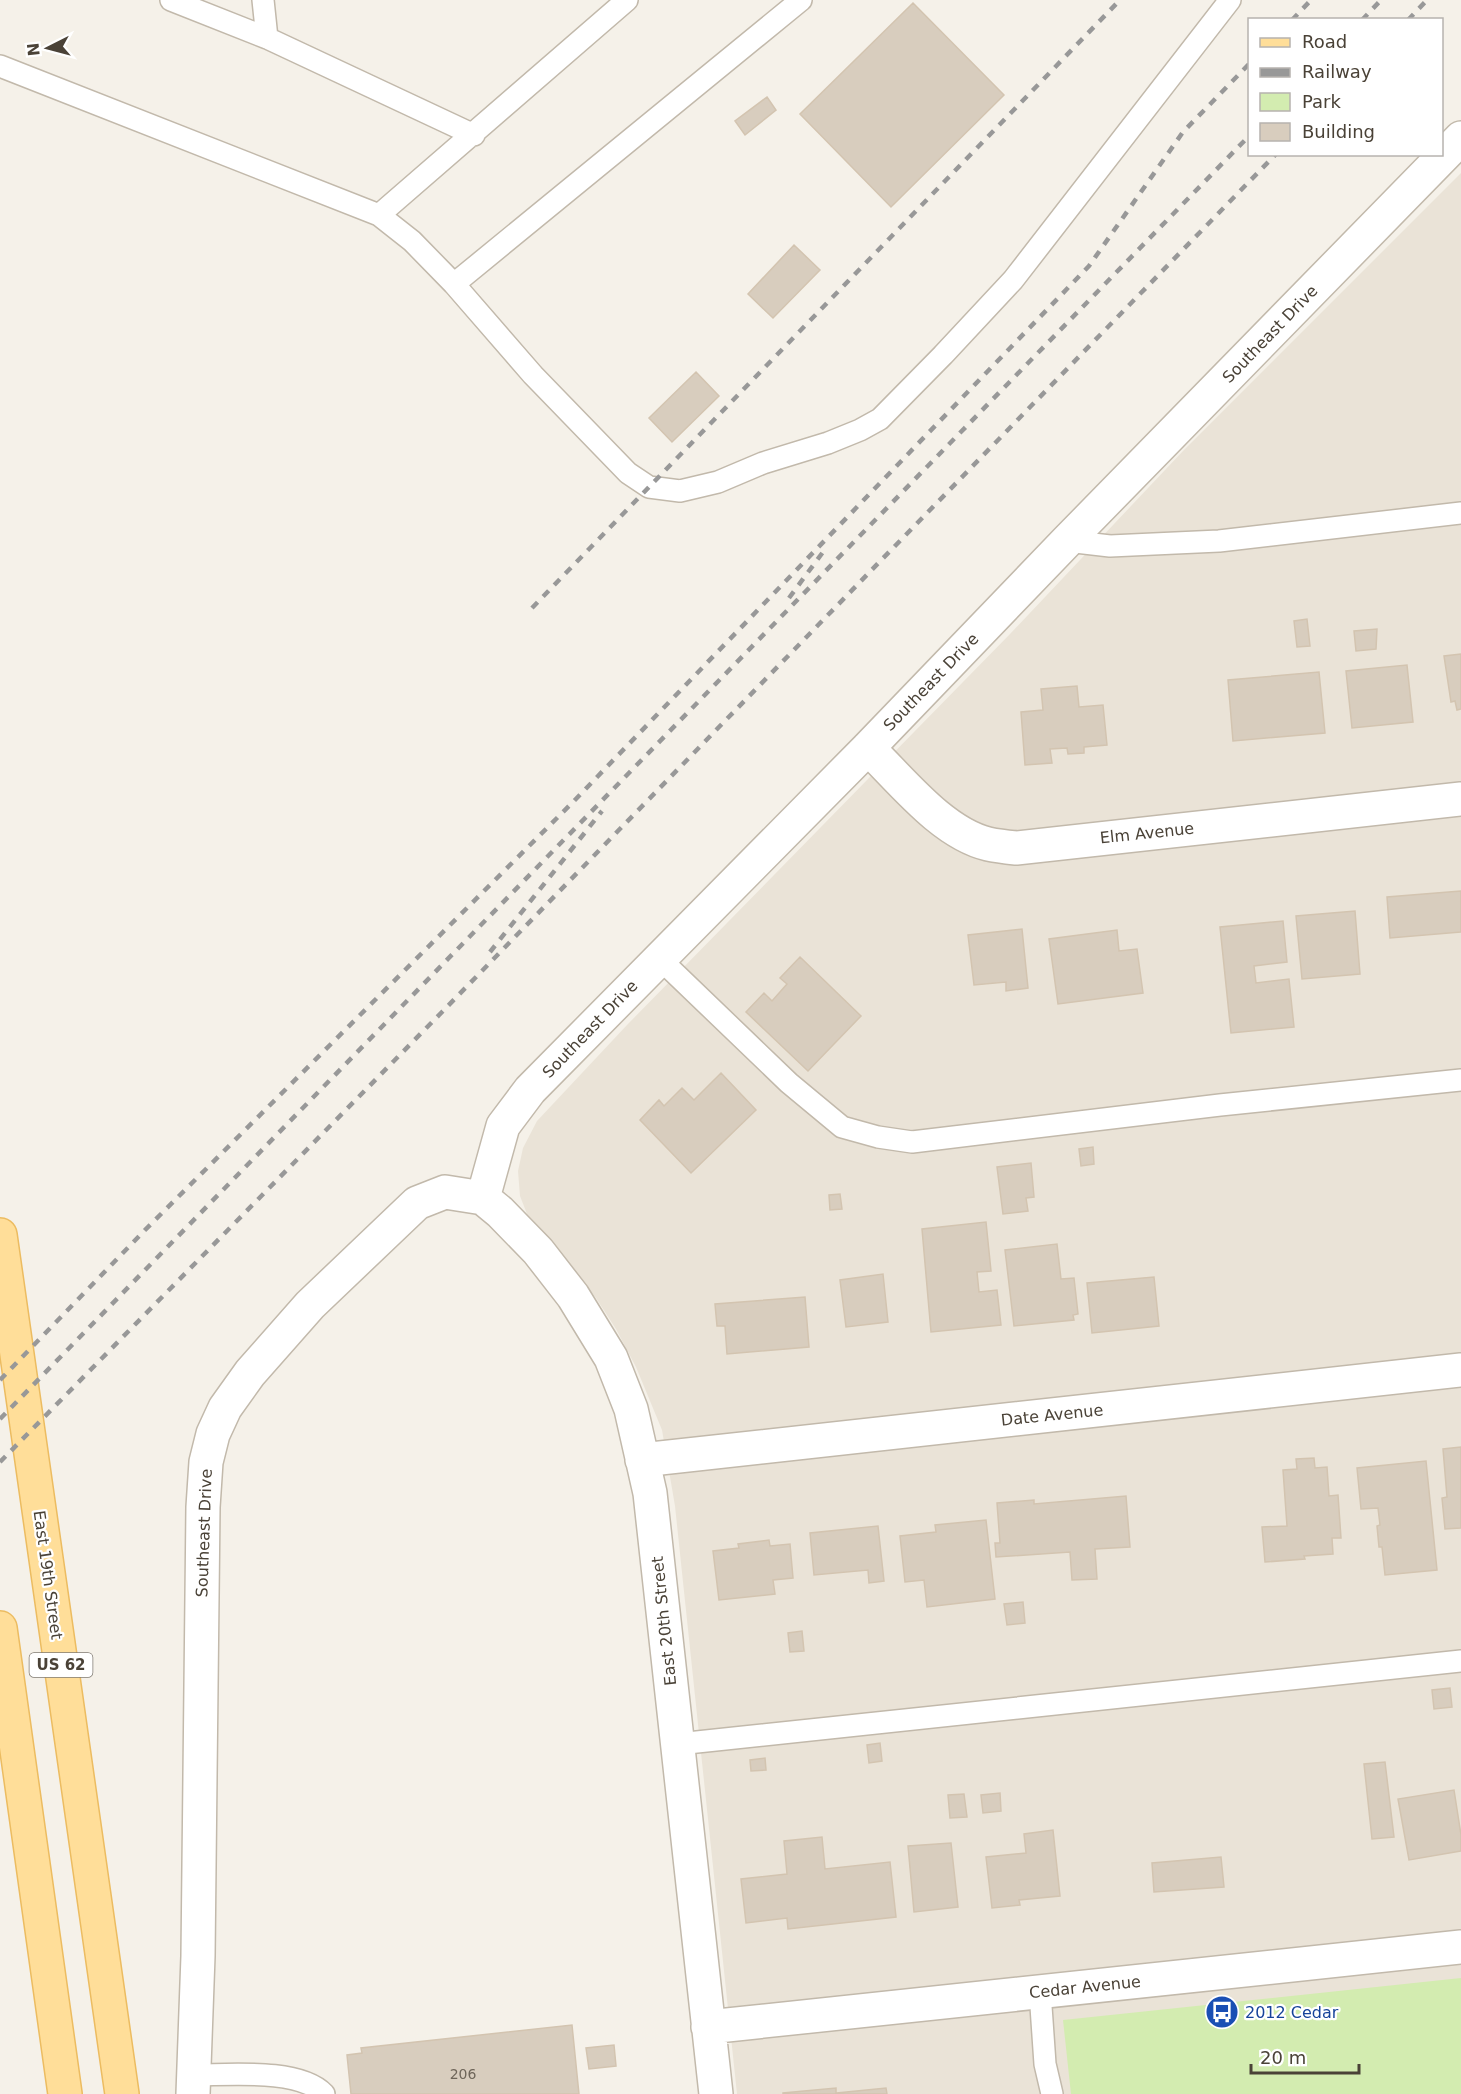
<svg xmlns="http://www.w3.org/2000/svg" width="1461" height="2094" viewBox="0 0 1461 2094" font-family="'DejaVu Sans',sans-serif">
<rect width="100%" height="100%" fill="#f5f1e9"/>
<!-- residential -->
<path fill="#eae3d7" d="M1461,173V2094H737L675,1506L662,1430L636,1367L616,1329L596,1298L529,1219L520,1196L518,1171L523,1148L537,1121L627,1025L1010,634L1183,451Z"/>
<!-- green -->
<path fill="#d3ecb0" d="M1461,1978V2094H1071L1063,2020Z"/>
<!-- building -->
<path fill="#d8cdbe" stroke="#d3c4b0" stroke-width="1.5" d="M913,3L1004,95L891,207L800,114Z
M767,97L776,110L745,135L735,121Z
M794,245L820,270L773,318L748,294Z
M696,372L719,396L672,442L649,418Z
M1307,619L1310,646L1297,647L1294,621Z
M1377,629L1376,649L1356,651L1354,631Z
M1461,654V709L1457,710L1455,701L1451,702L1444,656Z
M1407,665L1413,722L1352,728L1346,671Z
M1319,672L1325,733L1233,741L1228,680Z
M1077,686L1079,707L1103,705L1107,745L1084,747V753L1068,754L1067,748L1050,749L1052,763L1025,765L1021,712L1043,710L1041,689Z
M1461,891V932L1390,938L1387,897Z
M1355,911L1360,974L1302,979L1296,916Z
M1283,921L1287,962L1254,966L1256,983L1289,979L1294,1027L1231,1033L1220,927Z
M1022,929L1028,988L1006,991V982L974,985L968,935Z
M1117,930L1119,951L1137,949L1143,993L1058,1004L1049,939Z
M800,957L861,1016L808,1071L746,1012L764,993L772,1001L787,984L780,978Z
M721,1073L756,1110L691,1173L640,1120L659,1100L664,1106L682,1088L694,1100Z
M1093,1147L1094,1164L1081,1166L1079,1149Z
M1031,1163L1034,1197L1026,1198L1028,1211L1003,1214L997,1167Z
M840,1194L842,1209L830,1210L829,1195Z
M986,1222L991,1271L977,1272L979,1292L997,1290L1001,1325L931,1332L922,1229Z
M1057,1244L1061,1279L1074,1278L1078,1314L1073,1315L1074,1320L1014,1326L1005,1250Z
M883,1274L888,1322L846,1327L840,1280Z
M1154,1277L1159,1326L1092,1333L1087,1283Z
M805,1297L809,1347L727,1354L725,1326H717L715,1304Z
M1461,1447V1528L1445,1529L1442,1498L1447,1497L1443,1449Z
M1314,1458L1315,1468L1327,1467L1329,1496L1338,1495L1341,1538H1332L1333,1554L1304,1556L1305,1559L1265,1562L1262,1527L1287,1526L1283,1470L1297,1469L1296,1459Z
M1426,1461L1437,1570L1385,1575L1382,1547H1379L1377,1526L1380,1525L1378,1508L1361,1509L1357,1468Z
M1126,1496L1130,1547L1095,1549L1097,1579L1072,1580L1070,1552L996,1557L995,1543H1000L997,1503L1034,1500V1504Z
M986,1520L995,1599L927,1607L924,1580L905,1582L900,1536L936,1532L935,1525Z
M878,1526L884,1581L869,1583L868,1570L814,1575L810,1533Z
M769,1540L770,1546L790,1544L793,1578L773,1580L775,1594L719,1600L713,1551L739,1548L738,1544Z
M1023,1602L1025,1623L1007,1625L1004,1604Z
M802,1631L804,1651L790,1652L788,1633Z
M1450,1688L1452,1707L1434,1709L1432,1690Z
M880,1743L882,1761L869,1763L867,1745Z
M765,1758L766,1770L751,1771L750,1760Z
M1385,1762L1394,1837L1372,1839L1364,1764Z
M1454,1790L1461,1835V1851L1409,1860L1398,1799Z
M1000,1793L1001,1811L983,1813L981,1795Z
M964,1794L967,1817L950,1818L948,1795Z
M1053,1830L1060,1896L1019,1900L1020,1905L992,1908L986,1857L1026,1853L1024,1834Z
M822,1837L825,1869L890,1862L896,1917L788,1929L787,1918L746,1923L741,1879L787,1874L784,1841Z
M951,1843L958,1907L914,1912L908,1846Z
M1221,1857L1224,1887L1154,1892L1152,1863Z
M572,2025L579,2094H351L347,2055L362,2053L361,2048Z
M614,2045L616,2066L589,2069L586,2048Z
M836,2088V2094H783V2093Z
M886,2088L887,2094H837V2093Z"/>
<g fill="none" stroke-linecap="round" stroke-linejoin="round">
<defs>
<path id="service" d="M171,0L267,38L474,135
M263,0L267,38
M0,66L379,215L412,241L454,284L533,375L628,473L649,487L680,491L718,482L763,463L828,443L860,430L880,419L943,355L1013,280L1230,0
M379,215L627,0
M454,284L801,0
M1067,541L1110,546L1219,541L1461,513
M659,958L789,1083L842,1127L878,1137L912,1142L1220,1105L1461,1080
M678,1744L1461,1661
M1040,1992L1045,2064L1052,2094
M194,2075C229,2075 299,2068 324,2094"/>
<path id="minor" d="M868,748C901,780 942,833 988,844C997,846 1006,847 1016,848L1461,799
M483,1198L503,1126L530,1090L868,748L1067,541L1461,138
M642,1460L1461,1370
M708,2027L1461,1947
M193,2094L198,1956L203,1507L206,1462L213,1434L225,1408L250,1373L310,1305L417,1203L445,1192L483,1198L500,1212L538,1251L573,1296L611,1358L631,1409L650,1493L716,2094"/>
<path id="primary" d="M0,1235L122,2094
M0,1628L65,2094"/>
</defs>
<!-- service casing -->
<use href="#service" stroke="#c2b9ab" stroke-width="24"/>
<!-- minor casing -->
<use href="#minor" stroke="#c2b9ab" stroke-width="36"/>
<!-- primary casing -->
<use href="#primary" stroke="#ecbc61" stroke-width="36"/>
<!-- service -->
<use href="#service" stroke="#fff" stroke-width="21"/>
<!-- minor -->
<use href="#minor" stroke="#fff" stroke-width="33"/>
<!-- primary -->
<use href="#primary" stroke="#ffde99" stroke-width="33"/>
<!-- rail -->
<path stroke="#989898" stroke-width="4.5" stroke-dasharray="8 8" stroke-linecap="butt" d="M1292,20L1311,0
M1362,20L1381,0
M1408,20L1427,0
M789,598L823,552
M532,608L1120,0
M490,952L602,811
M0,1380L145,1230L573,802L1089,266L1183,132L1250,63
M0,1419L1250,135
M0,1462L442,1012L1276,154"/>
</g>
<!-- icons -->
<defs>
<symbol id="bus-disc" viewBox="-11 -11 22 22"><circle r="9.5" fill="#1a4fb4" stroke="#fff"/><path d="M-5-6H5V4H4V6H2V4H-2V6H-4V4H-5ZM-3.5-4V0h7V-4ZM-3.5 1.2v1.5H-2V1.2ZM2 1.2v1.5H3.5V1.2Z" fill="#fff"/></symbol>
</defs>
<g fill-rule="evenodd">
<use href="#bus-disc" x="1203" y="1993" width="38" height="38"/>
</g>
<g text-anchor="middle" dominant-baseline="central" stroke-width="4.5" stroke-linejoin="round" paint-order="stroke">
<!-- number labels -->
<g font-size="14" fill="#6e6559">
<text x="463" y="2074">206</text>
</g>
<!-- shield labels -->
<rect fill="#fff" stroke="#807b73" stroke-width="1.5" x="29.5" y="1653" width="63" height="24" rx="4.5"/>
<g font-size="15" font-weight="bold" fill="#4a4237">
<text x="61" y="1665">US 62</text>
</g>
<!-- street labels -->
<g font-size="16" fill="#4a4237" stroke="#fff">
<text transform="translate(1270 334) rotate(-46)">Southeast Drive</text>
<text transform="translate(931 682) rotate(-46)">Southeast Drive</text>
<text transform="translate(1147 833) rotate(-6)">Elm Avenue</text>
<text transform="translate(590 1029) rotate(-46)">Southeast Drive</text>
<text transform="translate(1052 1415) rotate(-6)">Date Avenue</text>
<text transform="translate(204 1533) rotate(-88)">Southeast Drive</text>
<text transform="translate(48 1575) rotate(82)">East 19th Street</text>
<text transform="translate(664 1621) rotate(-96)">East 20th Street</text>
<text transform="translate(1085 1987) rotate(-6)">Cedar Avenue</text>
</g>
<!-- transit labels -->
<g font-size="16" fill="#164399" stroke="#fff" text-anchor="start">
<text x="1245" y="2012">2012 Cedar</text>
</g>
</g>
<!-- legend -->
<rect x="1248" y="18" width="195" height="138" fill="#ffffff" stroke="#b7b3af" stroke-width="1.5"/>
<rect x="1260" y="38" width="30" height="9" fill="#ffde99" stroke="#b7b3af" stroke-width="1.5"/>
<text x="1302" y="48" font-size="18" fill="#4a4237">Road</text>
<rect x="1260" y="68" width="30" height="9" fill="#989898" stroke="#b7b3af" stroke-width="1.5"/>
<text x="1302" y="78" font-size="18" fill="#4a4237">Railway</text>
<rect x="1260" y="93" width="30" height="18" fill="#d3ecb0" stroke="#b7b3af" stroke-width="1.5"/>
<text x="1302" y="108" font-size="18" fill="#4a4237">Park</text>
<rect x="1260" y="123" width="30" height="18" fill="#d8cdbe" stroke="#b7b3af" stroke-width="1.5"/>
<text x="1302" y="138" font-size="18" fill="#4a4237">Building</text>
<!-- north arrow -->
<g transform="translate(48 48) rotate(264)" stroke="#ffffff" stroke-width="4.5" paint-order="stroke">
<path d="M0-4.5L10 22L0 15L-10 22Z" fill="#4a4237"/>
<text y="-9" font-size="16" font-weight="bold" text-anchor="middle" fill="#4a4237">N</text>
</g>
<!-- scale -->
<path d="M1251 2064v9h108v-9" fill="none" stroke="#4a4237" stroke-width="3"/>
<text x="1260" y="2064" font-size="18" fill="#4a4237" stroke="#ffffff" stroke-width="4.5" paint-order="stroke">20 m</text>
</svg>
